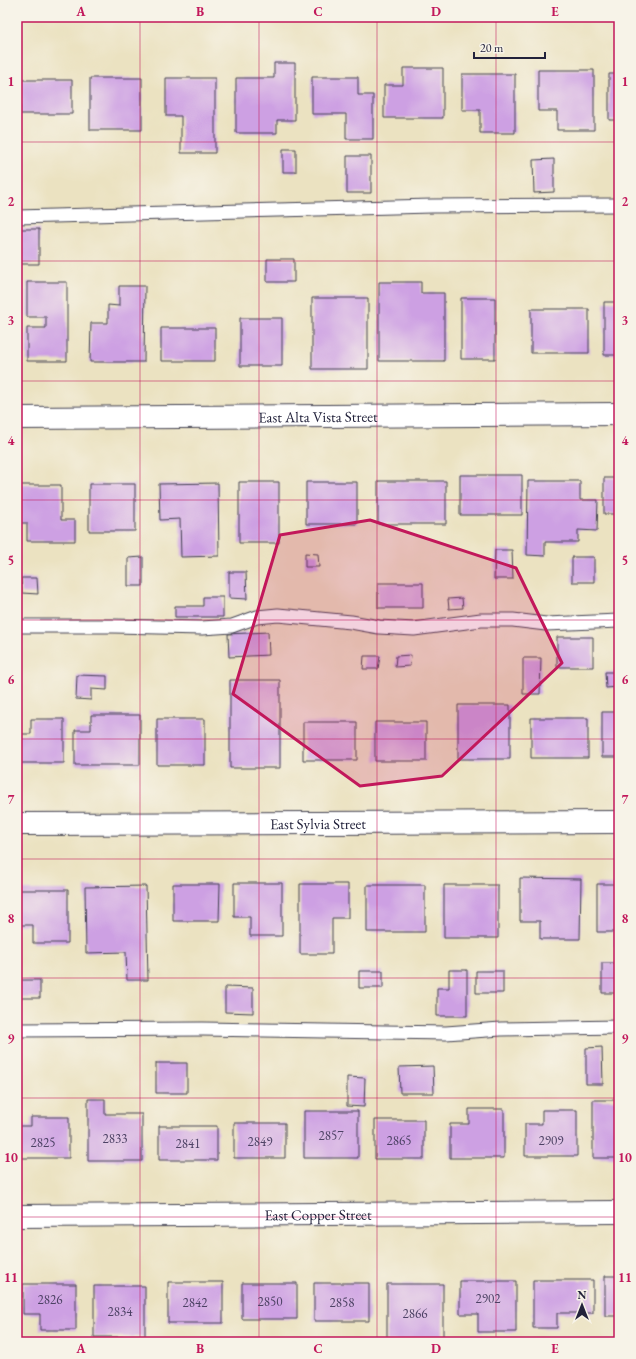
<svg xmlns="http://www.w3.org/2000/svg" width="636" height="1359" viewBox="0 0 636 1359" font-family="'EB Garamond',serif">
<rect width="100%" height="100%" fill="#f7f3e8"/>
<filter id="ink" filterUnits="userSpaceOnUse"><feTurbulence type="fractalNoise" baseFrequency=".025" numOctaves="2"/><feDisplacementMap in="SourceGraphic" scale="8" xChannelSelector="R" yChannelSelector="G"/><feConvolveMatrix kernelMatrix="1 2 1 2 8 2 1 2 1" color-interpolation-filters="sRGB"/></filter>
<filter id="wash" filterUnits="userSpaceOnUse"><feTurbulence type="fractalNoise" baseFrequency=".012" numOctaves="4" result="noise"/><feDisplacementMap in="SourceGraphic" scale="16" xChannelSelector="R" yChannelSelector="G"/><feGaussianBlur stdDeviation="0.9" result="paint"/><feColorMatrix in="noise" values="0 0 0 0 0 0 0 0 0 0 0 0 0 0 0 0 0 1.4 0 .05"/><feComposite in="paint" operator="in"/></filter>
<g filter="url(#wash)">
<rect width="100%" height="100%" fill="#ebe2c1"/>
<g id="blocks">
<!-- building -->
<path fill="#cda0e3" d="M274,63H295V120H277V133H236V78H274Z
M403,68H443V118H384V85H403Z
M538,70H594V130H557V111H538Z
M462,74H515V133H480V110H462Z
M609,74H619V120H609Z
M312,77H358V95H373V139H346V114H312Z
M90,78H142V130H90Z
M166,78H215V153H181V116H166Z
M20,80H72V114H20Z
M283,149H296V172H283Z
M347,156H371V193H347Z
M554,159V192L534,193L533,160Z
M17,229H39V264H17Z
M267,259H294V282H267Z
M27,282H67V361H27V328H46V317H27Z
M379,282H421V293H444V361H379Z
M119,286H145L144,362H90L91,323H108V305L119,306Z
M312,298H368V369H312Z
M461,298H495V359H461Z
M604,302H619V355H604Z
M531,309H589V353H531Z
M240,318H282V366H240Z
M161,328H215V361H161Z
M460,475H522V515H460Z
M604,478H619V514H604Z
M378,481H446V524H378Z
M528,481H580V500H598L597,531L578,530V542H545V556L527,555Z
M239,482H279V543H239Z
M306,482H357V524H306Z
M218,483L219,556L181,557L180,519L160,520L159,484Z
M89,484H135V531H89Z
M17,485H61V520H75V541H27V523H17Z
M495,550H512L513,579H494Z
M305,553L318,554L319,567H305Z
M143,557V586H128V558Z
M572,557H594V582H572Z
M229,572H246L247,599L229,598Z
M21,578H37L38,594L22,593Z
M378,583H423V608H378Z
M203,597H223V617H175V606H203Z
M462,598L463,608L449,609L448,599Z
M268,632L269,655L229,657L228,634Z
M557,637H593V667H557Z
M411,655L410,666L395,667L396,656Z
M364,656H380L378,669H363Z
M523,658H541L540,694H523Z
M605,672H619V687L606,688Z
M77,675L107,676V690L91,689V700L76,699Z
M230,680H280V768H230Z
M458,705H510V759H458Z
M602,712H619V757H602Z
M91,715H140V765H75V730H91Z
M531,718H588V758H531Z
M31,719H64V763H17V734H31Z
M157,719H205V765H157Z
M303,722H357V760H303Z
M375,722H426V761H375Z
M520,878L581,879L580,939H540V921H520Z
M234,883H282V936H250V917H234Z
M173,884H220L219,921H173Z
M300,884H348V918H332V954H300Z
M597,884H619V947H614V932H597Z
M367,885H425V932H367Z
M444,885H498V938H444Z
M146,886L148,980H127L126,952L86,953L85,887Z
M17,890H68V943H33V925H17Z
M602,963H619V993H602Z
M449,970H467V1016H437V988H449Z
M359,971H383V988H359Z
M476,971H503V993H476Z
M17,980H40V998H17Z
M225,987L253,988V1013L225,1012Z
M602,1047L603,1084H586V1048Z
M156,1063H187V1093H156Z
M433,1066L434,1093H400L399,1067Z
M347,1077L365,1078L364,1107L347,1106Z
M88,1099H105V1114H142V1161H88Z
M593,1100H619V1158H593Z
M469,1109H504V1158H450V1124H469Z
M542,1110H577V1156H525V1124H542Z
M304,1111H358V1158H304Z
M31,1117H69V1158H17V1126H31Z
M375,1120H424V1159H375Z
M234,1123H285V1158H234Z
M159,1126H217V1160H159Z
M605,1276H619V1316H605Z
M533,1280H593V1313H557V1328H533Z
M460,1281H516V1332H478V1314H460Z
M168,1282H223V1323H168Z
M242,1283H297V1319H242Z
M314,1283H369V1321H314Z
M23,1284H76V1330H40V1314H23Z
M387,1284H443V1341H387Z
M94,1286H145V1337H94Z"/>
</g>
</g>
<g filter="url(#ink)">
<use href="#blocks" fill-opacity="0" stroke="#403f4f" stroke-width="1"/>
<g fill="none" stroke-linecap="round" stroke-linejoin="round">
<defs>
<path id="service" d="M17,217L432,206L619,205
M17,626H114L202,628L232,626L257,617L278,615L351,622L379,627L414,629L481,620H513L546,624L619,621
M17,1030L203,1029L446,1033L501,1029L619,1027"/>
<g id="minor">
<path id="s1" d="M17,418L619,414"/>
<path id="s2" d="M17,824L619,822"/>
<path id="s3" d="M17,1216L619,1212"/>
</g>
</defs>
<!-- service casing -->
<use href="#service" stroke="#403f4f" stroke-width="15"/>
<!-- minor casing -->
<use href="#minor" stroke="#403f4f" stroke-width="24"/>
<!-- service -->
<use href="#service" stroke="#fff" stroke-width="13"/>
<!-- minor -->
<use href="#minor" stroke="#fff" stroke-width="22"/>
</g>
</g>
<!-- marked area -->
<path fill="#c2185b" fill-opacity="0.2" stroke="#c2185b" stroke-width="3" stroke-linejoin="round" d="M370,520L516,568L562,663L442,776L360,786L233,694L280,535Z"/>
<!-- grid -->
<path fill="none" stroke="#c2185b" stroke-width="1" stroke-opacity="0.55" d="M140,17V1342M259,17V1342M377,17V1342M496,17V1342M17,142H619M17,261H619M17,381H619M17,500H619M17,620H619M17,739H619M17,859H619M17,978H619M17,1098H619M17,1217H619"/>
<g text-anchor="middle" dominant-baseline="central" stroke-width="4" stroke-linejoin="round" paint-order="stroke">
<!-- number labels -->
<g font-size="13" fill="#4d4265">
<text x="331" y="1135">2857</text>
<text x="115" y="1138">2833</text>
<text x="399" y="1140">2865</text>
<text x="551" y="1140">2909</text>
<text x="260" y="1141">2849</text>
<text x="43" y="1142">2825</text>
<text x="188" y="1143">2841</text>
<text x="488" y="1298">2902</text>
<text x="50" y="1299">2826</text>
<text x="270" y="1301">2850</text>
<text x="195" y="1302">2842</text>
<text x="342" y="1302">2858</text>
<text x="120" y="1311">2834</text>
<text x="415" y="1313">2866</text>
</g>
<!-- street labels -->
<g font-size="15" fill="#22223b" stroke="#f7f3e8">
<text stroke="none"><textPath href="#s1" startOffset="301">East Alta Vista Street</textPath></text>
<text stroke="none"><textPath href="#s2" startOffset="301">East Sylvia Street</textPath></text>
<text stroke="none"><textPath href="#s3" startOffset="301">East Copper Street</textPath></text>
</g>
</g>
<!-- margin -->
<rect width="636" height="1359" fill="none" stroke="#f7f3e8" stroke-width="44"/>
<!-- north arrow -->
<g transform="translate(582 1305)" stroke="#f7f3e8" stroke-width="3" paint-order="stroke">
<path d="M0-3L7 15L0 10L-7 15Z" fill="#22223b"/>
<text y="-6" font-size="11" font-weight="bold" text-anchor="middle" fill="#22223b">N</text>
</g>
<!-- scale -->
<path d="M474 52v6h71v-6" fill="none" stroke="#22223b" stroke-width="2"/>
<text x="480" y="52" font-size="12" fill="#22223b" stroke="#f7f3e8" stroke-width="3" paint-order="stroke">20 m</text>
<rect x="22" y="22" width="592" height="1315" fill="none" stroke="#c2185b" stroke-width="1.5"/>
<g font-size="13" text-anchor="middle" font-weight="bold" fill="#c2185b">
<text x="81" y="16">A</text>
<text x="200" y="16">B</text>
<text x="318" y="16">C</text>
<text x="436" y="16">D</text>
<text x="555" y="16">E</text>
<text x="11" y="86">1</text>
<text x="625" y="86">1</text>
<text x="11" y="206">2</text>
<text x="625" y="206">2</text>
<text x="11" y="325">3</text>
<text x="625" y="325">3</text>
<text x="11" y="445">4</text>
<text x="625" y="445">4</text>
<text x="11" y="565">5</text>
<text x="625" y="565">5</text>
<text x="11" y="684">6</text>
<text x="625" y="684">6</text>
<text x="11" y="804">7</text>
<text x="625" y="804">7</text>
<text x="11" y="923">8</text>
<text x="625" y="923">8</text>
<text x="11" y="1043">9</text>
<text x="625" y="1043">9</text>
<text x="11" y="1162">10</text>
<text x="625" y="1162">10</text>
<text x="11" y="1282">11</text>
<text x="625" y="1282">11</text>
<text x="81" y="1353">A</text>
<text x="200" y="1353">B</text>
<text x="318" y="1353">C</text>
<text x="436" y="1353">D</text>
<text x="555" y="1353">E</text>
</g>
</svg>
